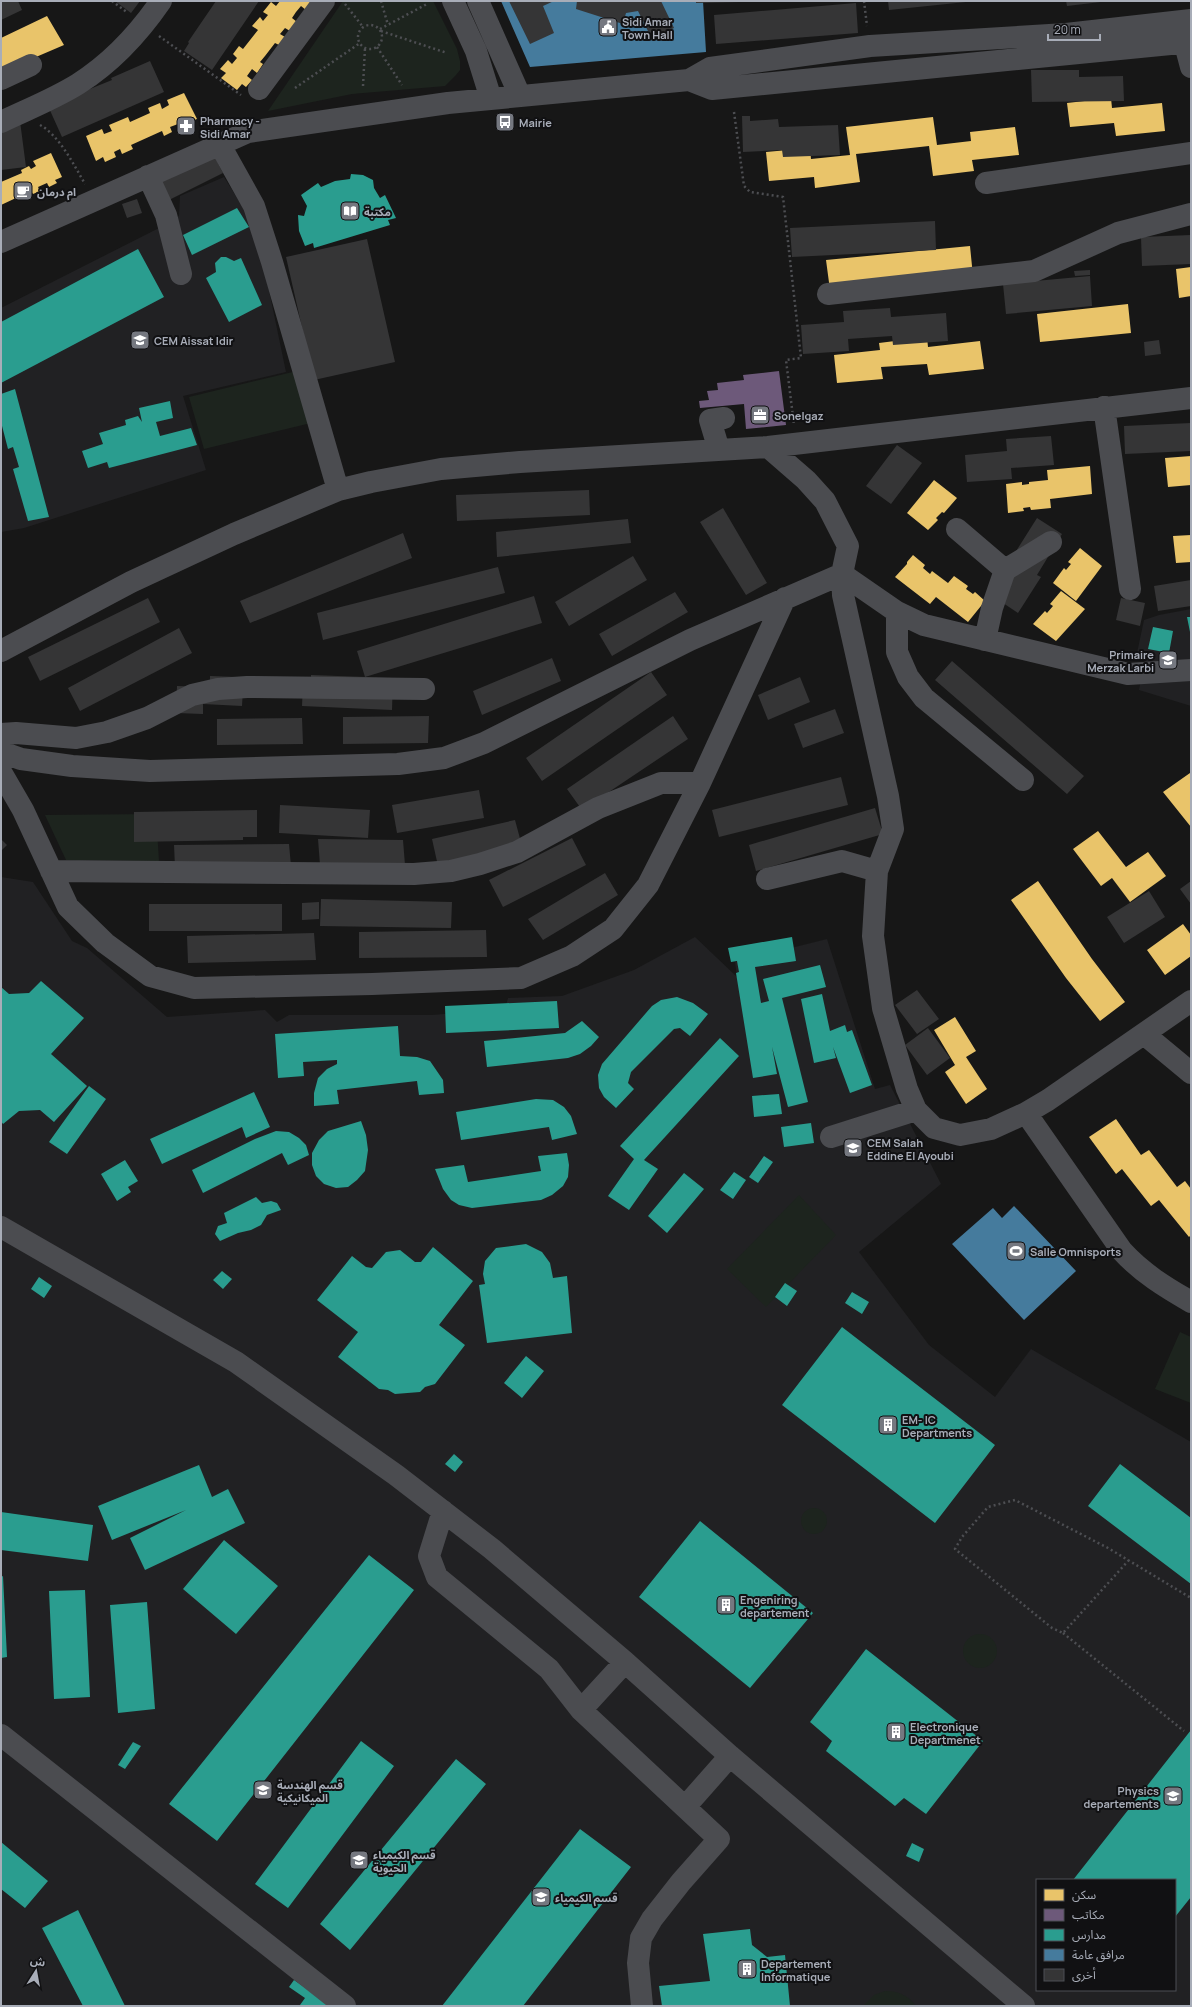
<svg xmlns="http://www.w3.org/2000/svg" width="1192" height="2007" viewBox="0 0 1192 2007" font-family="Manrope,'Noto Sans Arabic',sans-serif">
<rect width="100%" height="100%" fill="#171717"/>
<!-- built -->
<path fill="#212123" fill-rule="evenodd" d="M224,177L256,228L286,372L183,396L206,470L24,528L1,532V308L161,227L179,216L180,196Z
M1191,609V706L1139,690L1146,655L1137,653L1144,620L1159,615Z
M1,877L33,882L72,941L87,948L167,1017L265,1010L277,1022L289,1015H432L505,1009L508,998L562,996L634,970L695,937L737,977L735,962L827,939L875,1089L890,1085L941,1184L859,1252L929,1345L995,1397L1031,1349L1191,1442V2006H1ZM1037,1880H1175V1990H1037Z"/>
<!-- green -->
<path fill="#1d241e" d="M343,1H433L457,49L460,61V70L456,75L445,86L352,94L268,111Z
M297,371L311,423L204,449L189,397Z
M156,814L159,861L66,860L45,815Z
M799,1195L836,1235L766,1307L727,1269Z
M1180,1332L1191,1337V1403L1155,1389Z
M801 1521a13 13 0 1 1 26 0a13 13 0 1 1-26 0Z
M963 1651a17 17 0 1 1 34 0a17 17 0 1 1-34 0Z
M885,1991C898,1991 908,1995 916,2006H863L874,1995Z"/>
<!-- homes -->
<path fill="#e9c46a" d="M280,1H313L306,10L301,6L296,12L292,18L297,22L290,31L285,28L280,34L285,37L279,45L275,43L265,56L260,62L263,64L257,73L252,69L247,76L252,80L246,87L242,84L237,90L221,78L226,73L220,69L228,60L232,64L237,58L233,54L239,46L243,49L258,30L252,26L260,17L263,21L268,15L263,12L271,2L276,6Z
M47,16L64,45L1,72V38Z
M184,93L197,119L191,121L193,124L180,130L178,124L170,127L172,132L164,136L162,131L131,145L133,149L122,154L120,149L114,152L116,157L105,162L103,157L96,161L86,136L102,129L104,134L112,131L109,125L128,117L130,122L150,113L148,108L160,103L162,109L169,105L167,100Z
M1111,98L1112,108L1162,103L1165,131L1116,136L1114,123L1070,127L1067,103Z
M933,117L937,145L971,141L970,132L1015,127L1019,155L972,160L974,171L933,176L929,146L856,154L860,182L815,188L814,177L769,181L766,152L810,148L811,159L850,155L846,127Z
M51,153L62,177L55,180L57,183L49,187L47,183L38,187L40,191L33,194L31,191L1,205V182L22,173L21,170L29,166L31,169L36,166L33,161Z
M970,246L973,276L830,290L826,260Z
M1191,267V296L1179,298L1176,269Z
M1128,304L1131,333L1040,342L1037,314Z
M927,337L928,347L980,341L984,369L929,375L927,364L881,367L883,379L837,383L834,355L880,350L879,343Z
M1191,456V485L1168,487L1165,458Z
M1090,466L1092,494L1050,499L1051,508L1031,510L1030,507L1023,508L1024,511L1008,513L1006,484L1022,482V485L1029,484V482L1048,480L1047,470Z
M934,480L957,498L944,513L942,512L936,518L938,520L928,530L907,513Z
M1191,535V562L1176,563L1173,536Z
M1080,548L1102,566L1076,601L1053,583L1064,568L1066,570L1071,564L1068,562Z
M913,555L925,565L923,568L930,574L932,571L948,583L954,576L968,586L966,589L973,594L975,592L985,601L968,622L936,597L930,604L895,577L907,564V562Z
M1061,591L1085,609L1056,641L1033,624L1045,611L1047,613L1053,606L1050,604Z
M1190,773L1191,775V827L1163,792Z
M1098,831L1126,867L1148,852L1166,876L1130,902L1112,878L1101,886L1073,849Z
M1038,881L1092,959L1125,1002L1100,1021L1066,978L1011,900Z
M1183,924L1191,935V956L1165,975L1147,950Z
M955,1017L976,1051L966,1057L987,1089L966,1104L945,1072L955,1065L934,1030Z
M1116,1119L1141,1155L1149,1150L1177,1187L1185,1181L1191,1189V1235L1189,1237L1159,1200L1151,1206L1122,1169L1116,1174L1089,1137Z"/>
<!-- offices -->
<path fill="#6d597a" d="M779,371L786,425L746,429L744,404L700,408L699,401L709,400L707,391L718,390L717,383L744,380L743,375Z"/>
<!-- schools -->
<path fill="#2a9d8f" d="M351,174L363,175L373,180L374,188L380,198L385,195L396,218L388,220L390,225L314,248L313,243L305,246L299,231L298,215L304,216L307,206L301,195L318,183L321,187L335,181L350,179Z
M237,208L249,227L192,255L183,235Z
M138,249L164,297L1,383V322Z
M221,257H226L234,261L241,258L262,305L229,322L206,278L216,272L215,263Z
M15,389L49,517L28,521L13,469L19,467L13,447L8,449L1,422V394Z
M170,401L173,418L156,422L160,436L191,428L197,445L109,468L107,462L88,468L82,451L103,444L99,433L126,425L125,420L138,416L142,422L139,408Z
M1187,617H1191V632H1190Z
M1153,627L1173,631L1169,653L1148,649Z
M792,937L796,961L755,967L761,1003L769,1001L763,979L820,965L826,987L782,998L808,1102L788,1107L772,1047L777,1074L753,1078L736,973L739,972L737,961L731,962L728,948Z
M41,981L84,1018L51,1054L87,1086L54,1122L40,1110L19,1111L3,1124L1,1121V987L9,994L29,993Z
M822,994L830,1031L845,1025L847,1032L852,1030L872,1085L850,1093L833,1047L836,1058L814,1063L801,999Z
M677,997L693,1003L708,1014L690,1036L680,1028L674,1029L631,1072L628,1083L634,1089L616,1108L604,1097L599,1088L598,1075L602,1064L652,1006L661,1000Z
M557,1001L559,1028L446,1033L445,1006Z
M582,1021L599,1037L591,1046L580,1054L568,1058L487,1067L484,1041L565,1033Z
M398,1026L400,1056L417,1057L430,1061L443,1080L444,1093L419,1095L417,1081L337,1090L339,1104L314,1106V1093L318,1078L327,1069L337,1064V1060L303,1062L304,1076L278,1078L275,1034Z
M720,1038L739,1056L644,1160L658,1169L629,1210L608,1196L634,1159L620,1146Z
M89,1086L106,1099L67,1154L49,1142Z
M254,1092L270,1127L246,1138L242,1127L162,1164L150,1139Z
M779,1094L782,1114L754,1117L752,1096Z
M536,1099L553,1100L564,1107L571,1116L577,1134L552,1140L549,1127L461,1140L456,1112Z
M361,1121L366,1135L368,1150L365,1171L357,1180L348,1187L336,1188L324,1184L316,1176L312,1165V1153L319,1140L328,1131Z
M811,1123L814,1143L784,1147L781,1127Z
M276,1131L289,1132L299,1138L306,1145L309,1155L288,1165L282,1153L203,1193L192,1170L255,1139Z
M567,1153L569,1165L568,1177L563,1186L552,1195L541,1200L472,1208L459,1205L451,1200L443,1189L435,1169L464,1165L468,1182L541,1171L538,1156Z
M764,1156L773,1162L758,1183L749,1177Z
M125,1160L138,1181L128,1187L131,1192L117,1201L101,1174Z
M734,1172L746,1180L733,1199L720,1190Z
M684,1173L704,1189L667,1233L648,1216Z
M256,1197L262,1203L271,1201L277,1203L281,1210L267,1215L261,1225L251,1230L238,1233L220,1241L215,1234L218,1226L227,1223L224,1213Z
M526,1244L542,1252L550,1263L553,1278L567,1276L572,1333L487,1343L479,1285L485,1284L483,1274L485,1261L496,1248Z
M433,1247L473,1281L439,1325L465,1345L435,1384L425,1387L420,1392L395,1394L388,1390L379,1389L338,1357L358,1332L317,1300L352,1256L366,1267L372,1268L386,1252L400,1250L415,1262H421Z
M222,1271L232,1279L223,1289L213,1280Z
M39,1277L52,1286L44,1298L31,1289Z
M785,1283L797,1291L787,1306L775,1297Z
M852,1292L869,1302L862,1314L845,1303Z
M842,1327L995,1445L935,1523L782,1405Z
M526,1356L544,1371L522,1398L504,1383Z
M454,1454L463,1462L455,1472L445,1464Z
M1120,1464L1191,1518V1584L1088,1506Z
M199,1465L212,1497L228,1489L245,1523L145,1570L130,1538L186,1510L112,1540L98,1506Z
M1,1512L93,1525L88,1561L1,1550Z
M700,1521L813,1613L750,1688L639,1597Z
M224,1540L278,1586L236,1634L183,1589Z
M369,1555L414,1590L217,1841L169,1804Z
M3,1576L7,1657L1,1658V1577Z
M85,1590L90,1697L54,1699L49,1591Z
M147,1602L155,1709L118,1713L110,1605Z
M866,1649L983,1741L926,1814L904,1798L895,1806L826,1751L832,1741L810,1722Z
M1191,1730V1897L1175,1917V1880H1073Z
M361,1741L394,1766L288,1908L255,1884Z
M133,1742L141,1746L125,1769L118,1765Z
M456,1759L486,1784L350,1950L320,1924Z
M580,1829L631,1867L523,2006H442Z
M1,1842L48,1881L25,1908L1,1889Z
M912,1843L924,1849L919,1862L906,1856Z
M78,1910L125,2006H83L42,1928Z
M750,1929L752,1945L767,1957L785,1955L790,2006H662L659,1986L710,1981L703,1934Z
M294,1980L332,2006L300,2005L305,1998L289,1987Z"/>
<!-- public -->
<path fill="#457b9d" d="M501,1H703L706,52L530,67Z
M1014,1206L1076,1271L1024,1320L952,1244L993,1208L1002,1218Z"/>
<!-- building -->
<path fill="#353536" d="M1,1H18L22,10L1,20Z
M115,1H140L131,13Z
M216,1H259L212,70L184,51L189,43L188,42Z
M509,1H554L543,6L554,33L530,44Z
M577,1H661L674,28L652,39L638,11L626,13L623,24L576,9Z
M696,1H740V2L696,3Z
M888,1H966V2L889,10Z
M1066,1H1101V2L1067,6Z
M856,3L858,33L716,44L714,15Z
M150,61L164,92L62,137L48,106L112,80L111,78Z
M1031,70H1079V77L1123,76L1124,101L1032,102Z
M742,116H750V121L778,119L779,127L838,125L840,155L783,157L782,150L743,152Z
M20,121L26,167L1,170V123Z
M212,152L223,173L169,200L158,178Z
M137,199L142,213L127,218L122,204Z
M935,221L936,250L792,257L790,228Z
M1191,235V264L1142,266L1141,237Z
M367,239L395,362L314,380L286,257Z
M1090,270V275L1075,276L1074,271Z
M1090,276L1092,306L1006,314L1003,284Z
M890,308L891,317L946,313L948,341L893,345L892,336L848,339L849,351L803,354L801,325L844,322L843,311Z
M1159,340L1161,354L1145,356L1144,342Z
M1191,423V451L1125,454L1124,426Z
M1051,436L1054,465L1011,468L1012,479L967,482L965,455L1007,451L1006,439Z
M897,445L922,463L891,504L866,486Z
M589,490L590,515L457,521L456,495Z
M723,508L767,583L746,595L700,522Z
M1037,518L1062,534L1037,575L1041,577L1018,613L994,597L1013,556Z
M628,519L631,543L497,557L496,532Z
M403,533L412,558L250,623L240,601Z
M633,556L647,580L569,626L555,602Z
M498,567L505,593L323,640L317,613Z
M1191,580V606L1158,611L1154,586Z
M675,592L688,612L612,656L599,634Z
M534,596L542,623L365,677L357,651Z
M148,598L160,622L40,681L28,657Z
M1121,598L1145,603L1140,626L1116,620Z
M179,628L192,653L80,711L68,688Z
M552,658L561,681L482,715L473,691Z
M952,661L1084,776L1067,794L935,680Z
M651,672L667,695L542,781L526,758Z
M311,675L393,678L392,710L302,706L303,683H311Z
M210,676L264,678L243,689L242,706L203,704V714L176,713L177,686L210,687Z
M800,677L810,702L768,720L758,695Z
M835,709L844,733L803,748L794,724Z
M429,716L428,743L343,744V717Z
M673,716L688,739L582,810L567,789Z
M302,718L303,744L217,745V719Z
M841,777L848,805L719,837L712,810Z
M479,790L484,818L397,833L392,805Z
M280,805L370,810L368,838L279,833Z
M875,808L883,834L756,871L749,845Z
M257,810V837H243V840L134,842V812Z
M515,820L522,846L438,866L432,839Z
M572,838L586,865L503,907L489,880Z
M1,839L7,845L1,851Z
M318,839L403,840L405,865H320Z
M289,844L291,866L175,867L174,845Z
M605,873L618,895L543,940L528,919Z
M1191,881V904L1180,889Z
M1149,891L1165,917L1124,943L1107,917Z
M321,899L452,902L451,928L320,926Z
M319,902V919L302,920V903Z
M149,904H282V931H149Z
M486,930L487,957L359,958V932Z
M314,933L316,960L188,963L187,936Z
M917,990L939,1019L917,1034L895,1005Z
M928,1028L950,1058L927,1075L905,1045Z"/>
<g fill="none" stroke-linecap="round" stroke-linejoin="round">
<!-- path -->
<path stroke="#4d4e52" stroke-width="2.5" stroke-dasharray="2 3" stroke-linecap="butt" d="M112,1L128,13
M381,1L388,25
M864,1L867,26
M345,4L363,27
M358 37a12 12 0 1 1 24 0a12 12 0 1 1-24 0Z
M380,29L427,4
M381,31L447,53
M159,36L241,95
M377,47L402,85
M363,86L365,48
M295,88L360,43
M734,112L744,186L750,192L783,197L801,358L786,360L794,425
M40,125C59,135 74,165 85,184
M1129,1560L1063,1633L1052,1628L955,1549L962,1537L988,1507L1015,1500L1108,1548L1191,1598
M1063,1633L1184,1731"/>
<!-- minor -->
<path stroke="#4b4c50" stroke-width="22" d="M453,1L476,51L491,99
M478,1L520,96
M1181,29L1191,67
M1,79L31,65
M689,80L712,89L1191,42
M259,89L324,1
M1,122C26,110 54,99 78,84C111,63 139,33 161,1
M220,145L254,206L272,262L338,490
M148,176L166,215L181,274
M986,183L1191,153
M1,242L248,132L448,103L689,80L710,68L870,46L1066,34L1191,20
M828,294L1034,271L1118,233L1191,214
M1104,407L1130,589
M719,450L710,420L724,418
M957,529L1005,570
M842,574L843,595L888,796L893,829L877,871L873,936L883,1008L907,1089L916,1110L934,1128L960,1135L991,1129L1026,1113L1048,1100L1191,1001
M842,574L897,612L924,625L1128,674L1191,670
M897,612V652L908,677L924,698L1023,780
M985,640L992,608L1005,570L1051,542
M1,651L131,582L234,534L338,490L371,482L441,469L520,462L768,447L1191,398
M1,734L16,733L76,738L107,732L147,718L192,695L218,689L247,687L424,689
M1,752L21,759L72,766L150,771L398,764L444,758L484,743L690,640L842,574L848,546L825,501L806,480L768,447
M1,772L23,810L68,907L105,943L150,976L194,988L372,984L521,978L572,956L613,929L648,885L700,783L785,598
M51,871L414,874L451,871L480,864L517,852L598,808L661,783H700
M767,879L842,861L877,871
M1144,1034L1191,1073
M1026,1113L1122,1251C1142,1273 1165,1287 1191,1302
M831,1137L916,1110
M1,1227L236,1362L396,1475L492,1549L625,1662L730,1756L1024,2006
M443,1511L429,1556L437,1577L549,1669L581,1710L719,1839L681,1882L652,1919L641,1938L638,1963L642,2006
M581,1710L625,1662
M1,1735L345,2006
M685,1807L730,1756"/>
</g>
<!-- icons -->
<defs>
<symbol id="civic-square" viewBox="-11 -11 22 22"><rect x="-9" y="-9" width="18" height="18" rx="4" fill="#757880" stroke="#111113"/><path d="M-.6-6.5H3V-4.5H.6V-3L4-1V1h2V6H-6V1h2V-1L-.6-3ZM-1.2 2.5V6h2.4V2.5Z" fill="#fff"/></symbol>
<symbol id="bus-square" viewBox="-11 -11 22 22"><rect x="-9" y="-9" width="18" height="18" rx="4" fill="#757880" stroke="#111113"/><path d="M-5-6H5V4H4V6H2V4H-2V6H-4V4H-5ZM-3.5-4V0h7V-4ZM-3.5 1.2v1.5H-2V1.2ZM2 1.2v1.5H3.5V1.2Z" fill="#fff"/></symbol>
<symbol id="pharmacy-square" viewBox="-11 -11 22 22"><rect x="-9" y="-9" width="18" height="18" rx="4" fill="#757880" stroke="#111113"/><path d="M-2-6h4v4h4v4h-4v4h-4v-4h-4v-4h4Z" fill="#fff"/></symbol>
<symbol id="cafe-square" viewBox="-11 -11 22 22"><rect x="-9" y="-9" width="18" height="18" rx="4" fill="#757880" stroke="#111113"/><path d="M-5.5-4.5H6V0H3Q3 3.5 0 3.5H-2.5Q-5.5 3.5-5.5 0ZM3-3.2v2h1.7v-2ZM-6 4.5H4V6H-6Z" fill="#fff"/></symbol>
<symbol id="library-square" viewBox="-11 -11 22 22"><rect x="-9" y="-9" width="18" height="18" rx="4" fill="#757880" stroke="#111113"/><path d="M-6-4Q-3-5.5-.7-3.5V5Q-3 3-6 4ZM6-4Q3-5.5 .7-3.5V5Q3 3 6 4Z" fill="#fff"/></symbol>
<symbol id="school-square" viewBox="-11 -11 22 22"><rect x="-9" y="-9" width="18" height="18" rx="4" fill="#757880" stroke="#111113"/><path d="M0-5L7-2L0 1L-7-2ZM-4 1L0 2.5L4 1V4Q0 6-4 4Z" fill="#fff"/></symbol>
<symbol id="office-square" viewBox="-11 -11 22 22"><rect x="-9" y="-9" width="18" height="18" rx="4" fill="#757880" stroke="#111113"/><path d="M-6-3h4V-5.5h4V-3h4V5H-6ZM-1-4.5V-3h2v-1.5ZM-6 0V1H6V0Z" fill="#fff"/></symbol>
<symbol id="stadium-square" viewBox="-11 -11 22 22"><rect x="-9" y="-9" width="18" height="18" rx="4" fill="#757880" stroke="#111113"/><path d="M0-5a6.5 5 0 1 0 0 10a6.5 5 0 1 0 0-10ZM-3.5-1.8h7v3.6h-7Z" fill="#fff"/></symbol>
<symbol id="building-square" viewBox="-11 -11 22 22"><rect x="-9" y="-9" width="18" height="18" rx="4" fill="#757880" stroke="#111113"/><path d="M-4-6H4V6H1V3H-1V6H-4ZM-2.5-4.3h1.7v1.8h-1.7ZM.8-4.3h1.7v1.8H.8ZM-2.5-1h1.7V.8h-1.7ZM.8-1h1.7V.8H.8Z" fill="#fff"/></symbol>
<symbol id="university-square" viewBox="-11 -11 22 22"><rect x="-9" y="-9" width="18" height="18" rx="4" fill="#757880" stroke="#111113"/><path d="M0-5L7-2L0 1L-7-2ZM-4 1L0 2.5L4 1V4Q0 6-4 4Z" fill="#fff"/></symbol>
</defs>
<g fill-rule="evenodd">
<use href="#civic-square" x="597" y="16" width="22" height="22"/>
<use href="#bus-square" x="494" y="111" width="22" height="22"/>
<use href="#pharmacy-square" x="175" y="115" width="22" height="22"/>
<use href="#cafe-square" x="12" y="180" width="22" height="22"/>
<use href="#library-square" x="339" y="200" width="22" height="22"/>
<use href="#school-square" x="129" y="329" width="22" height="22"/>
<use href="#office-square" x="749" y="404" width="22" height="22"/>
<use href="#school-square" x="1157" y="649" width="22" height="22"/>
<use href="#school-square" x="842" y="1137" width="22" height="22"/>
<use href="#stadium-square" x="1005" y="1240" width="22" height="22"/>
<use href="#building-square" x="877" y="1414" width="22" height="22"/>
<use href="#building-square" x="715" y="1594" width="22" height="22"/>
<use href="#building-square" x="885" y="1721" width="22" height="22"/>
<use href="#university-square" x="252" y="1779" width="22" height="22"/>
<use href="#university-square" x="1162" y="1785" width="22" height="22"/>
<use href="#university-square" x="348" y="1849" width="22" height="22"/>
<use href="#university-square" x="530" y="1886" width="22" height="22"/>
<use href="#building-square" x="736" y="1958" width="22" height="22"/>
</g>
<g text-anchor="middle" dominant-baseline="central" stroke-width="4" stroke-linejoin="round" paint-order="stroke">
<!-- poi labels -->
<g font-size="11" font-weight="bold" fill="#a8adb8" stroke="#111113" text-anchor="start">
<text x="622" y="21">Sidi Amar<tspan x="622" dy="13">Town Hall</tspan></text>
<text x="200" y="120">Pharmacy -<tspan x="200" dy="13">Sidi Amar</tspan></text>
<text x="519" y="122">Mairie</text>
<text x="37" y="191">ام درمان</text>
<text x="364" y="211">مكتبة</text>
<text x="154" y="340">CEM Aissat Idir</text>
<text x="774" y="415">Sonelgaz</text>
<text x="1154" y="654" text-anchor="end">Primaire<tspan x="1154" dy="13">Merzak Larbi</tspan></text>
<text x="867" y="1142">CEM Salah<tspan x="867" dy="13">Eddine El Ayoubi</tspan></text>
<text x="1030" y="1251">Salle Omnisports</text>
<text x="902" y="1419">EM- IC<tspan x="902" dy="13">Departments</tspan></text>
<text x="740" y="1599">Engeniring<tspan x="740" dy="13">departement</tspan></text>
<text x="910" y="1726">Electronique<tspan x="910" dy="13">Departmenet</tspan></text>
<text x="277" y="1784">قسم الهندسة<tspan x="277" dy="13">الميكانيكية</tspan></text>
<text x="1159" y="1790" text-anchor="end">Physics<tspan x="1159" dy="13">departements</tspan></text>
<text x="373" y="1854">قسم الكيمياء<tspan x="373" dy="13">الحيوية</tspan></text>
<text x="555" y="1897">قسم الكيمياء</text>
<text x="761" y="1963">Departement<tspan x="761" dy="13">Informatique</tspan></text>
</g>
</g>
<!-- border -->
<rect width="1192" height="2007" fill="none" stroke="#a8adb8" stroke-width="4"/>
<!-- legend -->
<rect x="1036" y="1879" width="140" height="112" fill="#111113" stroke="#4d4f55"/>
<rect x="1044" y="1889" width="20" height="12" fill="#e9c46a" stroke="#4d4f55"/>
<text x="1072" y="1899" font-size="12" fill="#a8adb8">سكن</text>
<rect x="1044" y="1909" width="20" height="12" fill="#6d597a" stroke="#4d4f55"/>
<text x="1072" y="1919" font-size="12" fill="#a8adb8">مكاتب</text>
<rect x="1044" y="1929" width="20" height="12" fill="#2a9d8f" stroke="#4d4f55"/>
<text x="1072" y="1939" font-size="12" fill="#a8adb8">مدارس</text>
<rect x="1044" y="1949" width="20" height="12" fill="#457b9d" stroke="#4d4f55"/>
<text x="1072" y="1959" font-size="12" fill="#a8adb8">مرافق عامة</text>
<rect x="1044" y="1969" width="20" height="12" fill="#353536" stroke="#4d4f55"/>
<text x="1072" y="1979" font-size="12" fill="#a8adb8">أخرى</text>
<!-- north arrow -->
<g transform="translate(36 1971) rotate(11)" stroke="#111113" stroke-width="3" paint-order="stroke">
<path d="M0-3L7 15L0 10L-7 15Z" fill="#a8adb8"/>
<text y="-6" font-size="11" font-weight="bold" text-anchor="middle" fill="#a8adb8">ش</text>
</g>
<!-- scale -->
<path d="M1048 34v6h52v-6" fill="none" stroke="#a8adb8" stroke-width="2"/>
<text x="1054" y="34" font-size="12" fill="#a8adb8" stroke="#111113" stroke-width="3" paint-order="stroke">20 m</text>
</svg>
